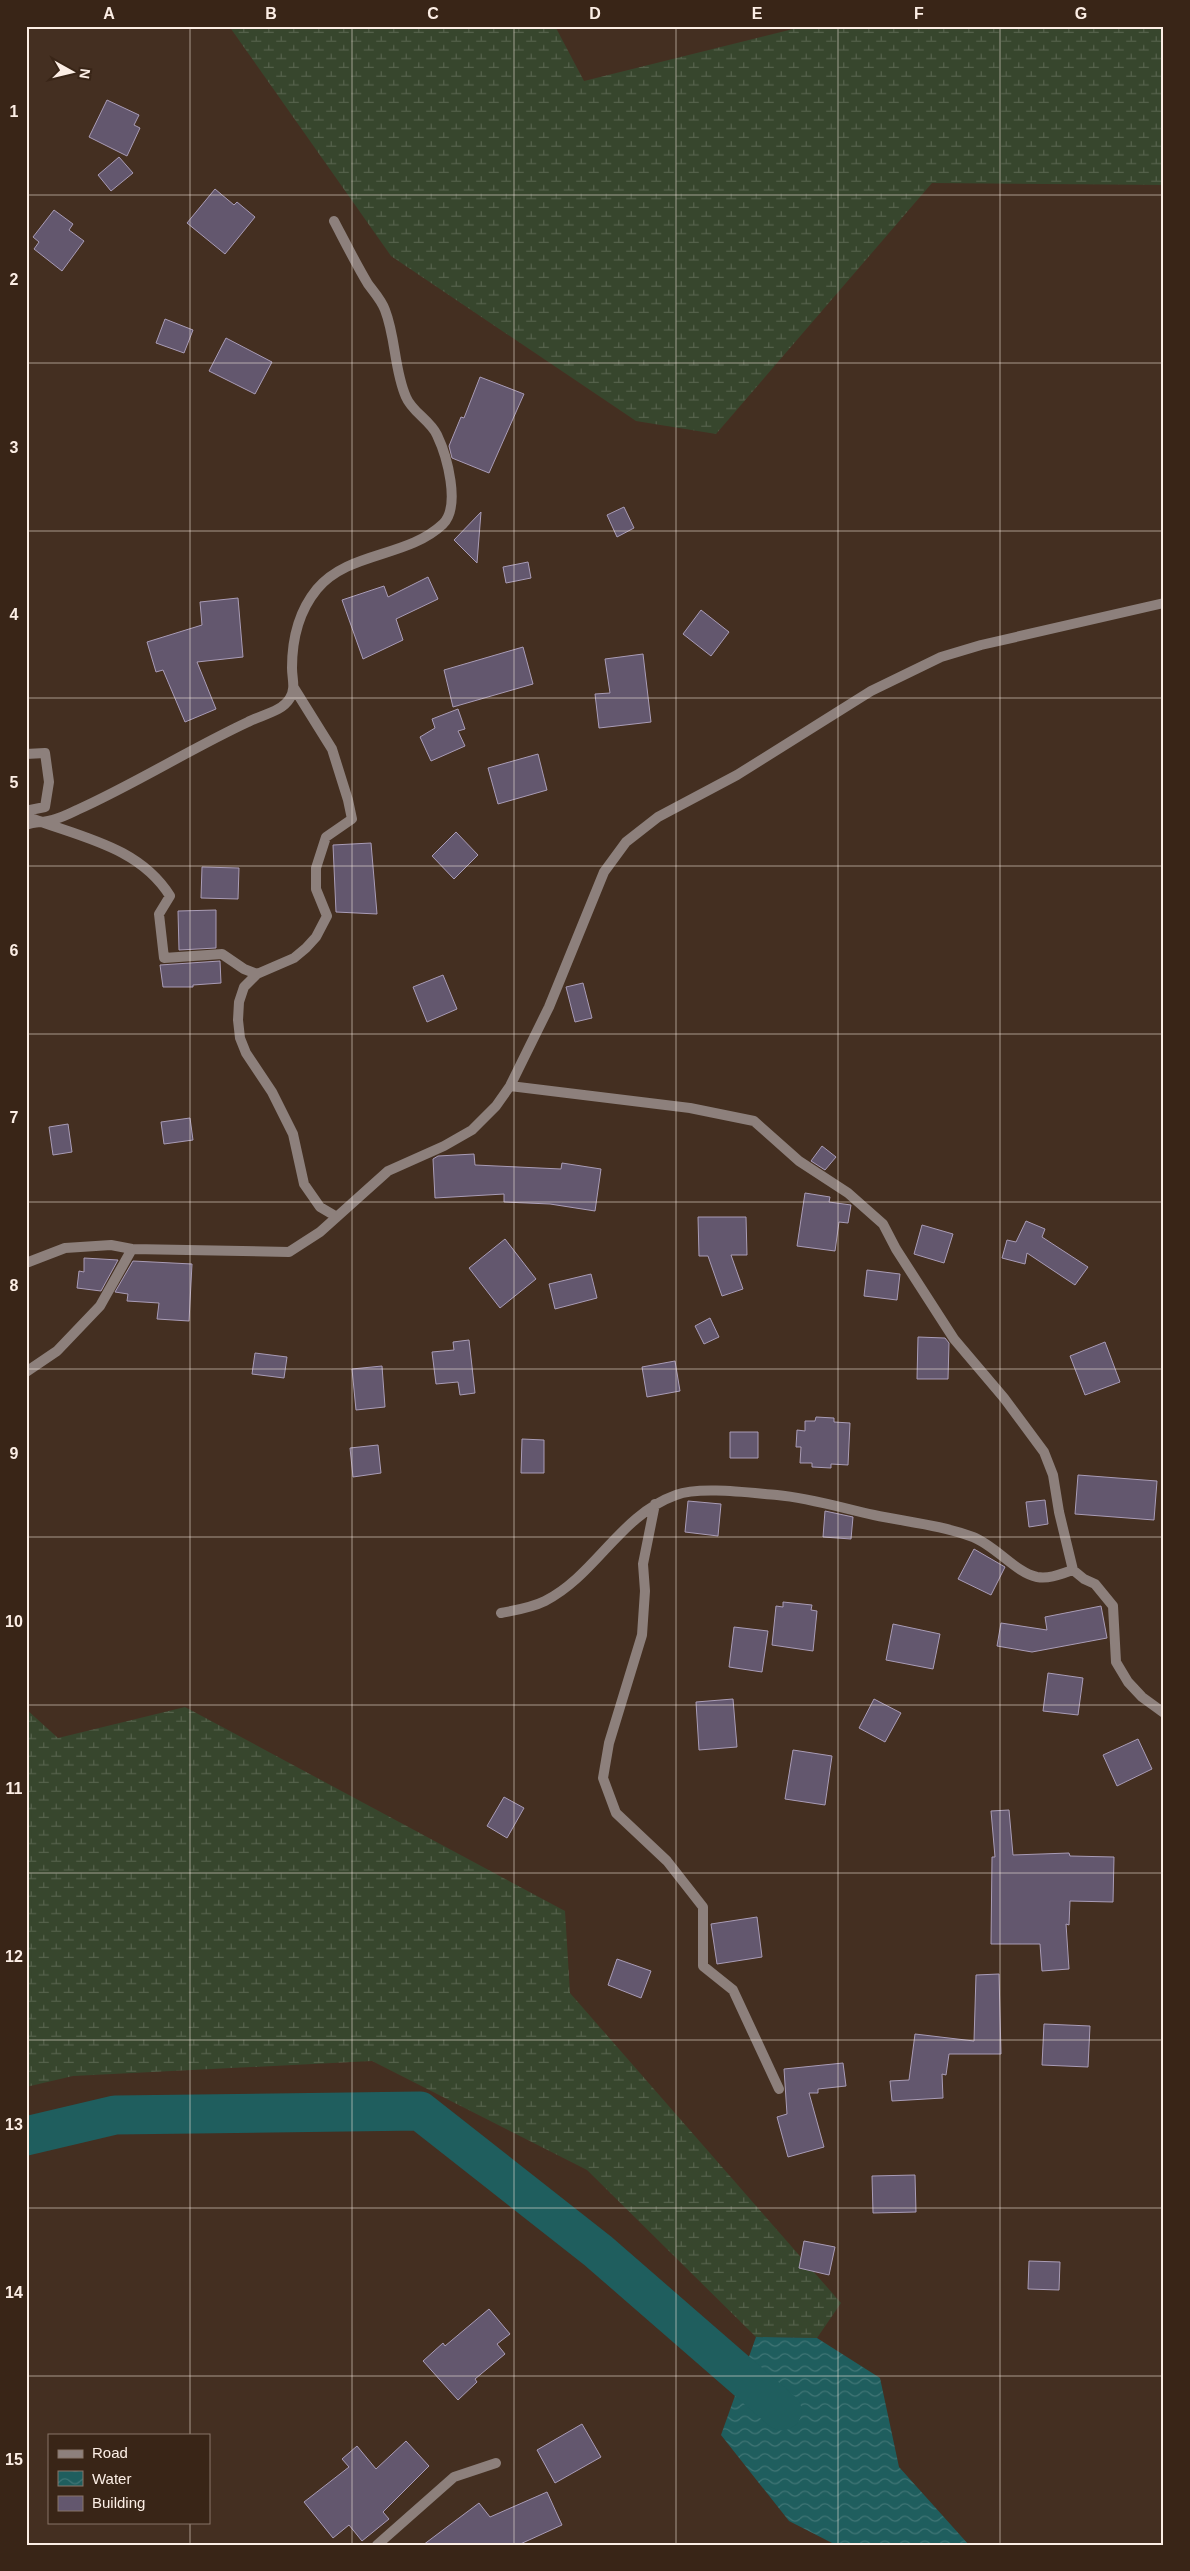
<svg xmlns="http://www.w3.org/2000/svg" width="1190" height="2571" viewBox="0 0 1190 2571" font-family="Helvetica,sans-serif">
<defs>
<pattern id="wetland-marsh" width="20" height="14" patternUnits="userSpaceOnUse" patternTransform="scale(1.25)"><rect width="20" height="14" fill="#37462d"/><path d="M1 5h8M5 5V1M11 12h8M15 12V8" fill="none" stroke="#55614b"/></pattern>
<pattern id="water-waves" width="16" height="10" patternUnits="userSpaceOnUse" patternTransform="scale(1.25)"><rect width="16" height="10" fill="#1f5e5e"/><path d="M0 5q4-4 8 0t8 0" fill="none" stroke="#407575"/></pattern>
</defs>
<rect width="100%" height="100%" fill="#442f21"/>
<!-- wetland -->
<path fill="url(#wetland-marsh)" d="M229,26H555L584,81L805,26H1164V185L932,183L716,434L636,421L391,256Z
M185,1707L565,1911L570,1993L841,2303L817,2338L756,2337L587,2170L372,2061L73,2076L26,2087V1709L58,1738Z"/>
<!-- water -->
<path fill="url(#water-waves)" d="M756,2337L817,2338L880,2378L899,2467L969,2545H836L789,2521L721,2435Z"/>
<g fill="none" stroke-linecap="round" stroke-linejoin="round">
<!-- river -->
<path stroke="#1f5e5e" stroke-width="39" d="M26,2136L115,2115L420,2111L598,2251L782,2411"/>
</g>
<!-- building -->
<path fill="#63576e" stroke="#a99cb6" d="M107,100L139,115L134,125L140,128L127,156L89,137Z
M119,157L133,173L111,191L98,175Z
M215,189L234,205L237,202L255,217L225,254L187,223Z
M54,210L73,224L69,230L84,241L62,271L34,249L39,242L33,237Z
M165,319L193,330L184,353L156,343Z
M226,338L272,362L255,394L209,371Z
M480,377L524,394L489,473L452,458L449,446L461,417L464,418Z
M624,507L634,528L617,537L607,515Z
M481,512L477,563L454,540Z
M528,562L531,578L506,583L503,567Z
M428,577L438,599L396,619L403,640L363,659L342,600L384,586L388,597Z
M238,598L243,657L197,662L216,709L185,722L163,670L156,672L147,642L202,625L200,602Z
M701,610L729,632L711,656L683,634Z
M523,647L533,684L453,707L444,670Z
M643,654L651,722L599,728L595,694L610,693L605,659Z
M458,709L465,729L458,731L465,746L431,761L420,737L435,728L432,719Z
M538,754L547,790L498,804L488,768Z
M456,832L478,855L454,879L432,856Z
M371,843L377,914L336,912L333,845Z
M202,867L239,868L238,899L201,898Z
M216,910V948L179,950L178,911Z
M220,961L221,983L193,985V987H163L160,965Z
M443,975L457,1009L427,1022L413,987Z
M583,983L592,1018L575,1022L566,987Z
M190,1118L193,1140L164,1144L161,1122Z
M68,1124L72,1152L53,1155L49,1127Z
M822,1146L836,1157L825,1170L811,1161Z
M474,1154L475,1165L561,1169L562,1163L601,1169L595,1211L550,1204L504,1202V1194L435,1198L433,1159L438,1156Z
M805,1193L830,1197L829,1202L851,1205L848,1223L839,1222L835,1251L797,1246Z
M698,1217H746L747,1255H731L743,1289L722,1296L708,1256H699Z
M1026,1221L1045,1229L1042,1237L1088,1267L1075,1285L1027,1253L1025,1264L1002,1258L1007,1240L1016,1242Z
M922,1225L953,1234L944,1263L914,1254Z
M505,1239L536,1279L500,1308L469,1268Z
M84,1258L118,1260L101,1291L77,1288L79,1271L84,1272Z
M133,1261L192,1264L189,1321L157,1319L159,1303L127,1301L128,1294L115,1292Z
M867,1270L900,1274L897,1300L864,1296Z
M591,1274L597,1298L555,1309L549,1284Z
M710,1318L719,1337L704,1344L695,1326Z
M918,1337L945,1338L949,1343L948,1379H917Z
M469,1340L475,1393L460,1395L458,1382L436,1384L432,1352L454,1350L453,1342Z
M1105,1342L1120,1382L1085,1395L1070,1356Z
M255,1353L287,1357L284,1378L252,1374Z
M675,1361L680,1391L647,1397L642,1367Z
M382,1366L385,1407L356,1410L352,1369Z
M816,1417L834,1418V1422L850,1423L848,1465L831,1464V1468L812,1467V1463H800L801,1447H796L797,1430L805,1431V1421H815Z
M730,1432H758V1458H730Z
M522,1439L544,1440V1473H521Z
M378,1445L381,1473L353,1477L350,1448Z
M1078,1475L1157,1481L1154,1520L1075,1514Z
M1045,1500L1048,1524L1029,1527L1026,1502Z
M688,1501L721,1504L718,1536L685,1532Z
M825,1511L853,1517L851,1539L823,1537Z
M974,1549L1005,1567L991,1595L958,1579Z
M783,1602L812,1605L811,1610L817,1611L813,1651L772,1645L776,1606L783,1607Z
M1101,1606L1107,1638L1032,1652L997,1646L1001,1623L1047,1630L1045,1617Z
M893,1624L940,1634L933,1669L886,1660Z
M734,1627L768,1631L762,1672L729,1667Z
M1048,1673L1083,1678L1078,1715L1043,1711Z
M733,1699L737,1747L699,1750L696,1702Z
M874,1699L901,1713L885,1742L859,1728Z
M1138,1739L1152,1769L1117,1786L1103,1755Z
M793,1750L832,1756L825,1805L785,1799Z
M504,1797L524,1808L507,1838L487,1826Z
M1009,1810L1013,1855L1069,1853L1070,1856L1114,1857L1113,1902L1070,1901L1069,1925L1066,1924L1069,1969L1042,1971L1040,1944H991L992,1857H995L991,1811Z
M757,1917L762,1957L717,1964L711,1924Z
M617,1959L651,1971L641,1998L608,1985Z
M999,1974L1001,2054H949L946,2075L942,2074L943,2098L892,2101L890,2081L909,2080L915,2034L974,2041L976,1975Z
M1044,2024L1090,2026L1088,2067L1042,2065Z
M843,2063L846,2086L818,2089V2093H809L824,2147L788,2157L777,2117L787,2114L784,2069Z
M915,2175L916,2212L873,2213L872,2176Z
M804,2241L835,2247L829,2275L799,2268Z
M1029,2261L1060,2262L1059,2290L1028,2289Z
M489,2309L510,2334L497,2344L505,2354L475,2379L477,2382L458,2400L423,2361L443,2343L445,2346Z
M582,2424L601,2457L555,2483L537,2450Z
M406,2441L429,2466L383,2512L389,2519L362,2541L349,2525L333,2538L304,2502L349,2467L342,2459L357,2446L376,2469Z
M547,2492L562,2525L518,2545H423L479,2503L490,2517Z"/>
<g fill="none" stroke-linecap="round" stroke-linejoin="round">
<!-- street -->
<path stroke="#8d807c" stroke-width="10" d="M294,688L332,749L348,800L352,819L326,837L316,868V889L327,916L316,937L306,948L294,958L257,974L244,987L239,1002L238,1020L240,1038L246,1053L272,1092L293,1134L304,1184L320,1207L337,1217
M26,754L45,753L49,782L45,807L30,810L28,817C79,837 139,846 170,896L159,914L164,958L222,954L244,969L257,974
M26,825C35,821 43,823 52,820C60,818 69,814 77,810C135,784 190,749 248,722C261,715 282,712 290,698C296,688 292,679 292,668C292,639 299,611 317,589C349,551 407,558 443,524C461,506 447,456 437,435C430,420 412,412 406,397C394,370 396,338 385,310C382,301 374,292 368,284C356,264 345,242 334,221
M510,1086L690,1108L754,1121L799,1161L848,1193L883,1224L896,1249L954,1339L1004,1398L1044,1452L1053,1475L1059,1512L1073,1570L1084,1579L1095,1584L1113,1606L1116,1662L1128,1682L1142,1697L1164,1713
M26,1263L65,1248L111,1245L132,1249L289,1252L320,1232L388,1171L444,1146L472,1130L496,1106L510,1086L549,1007L604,872L626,842L658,817L737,775L871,691L941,657L981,645L1164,603
M26,1372L57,1351L100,1306L132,1249
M655,1504L643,1564L645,1591L642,1635L609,1743L603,1778L616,1813L667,1861L703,1907V1966L733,1990L779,2089
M501,1613C516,1610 531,1608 545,1601C596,1575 620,1515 676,1495C699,1486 751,1493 777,1495C810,1498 842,1508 874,1515C907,1522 941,1525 973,1537C996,1546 1016,1573 1037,1577C1050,1579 1061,1574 1073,1570
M377,2545L454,2477L496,2463"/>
</g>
<!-- grid -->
<path fill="none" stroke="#fceee5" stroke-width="1" stroke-opacity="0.55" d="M190,26V2435M352,26V2545M514,26V2545M676,26V2545M838,26V2545M1000,26V2545M26,195H1164M26,363H1164M26,531H1164M26,698H1164M26,866H1164M26,1034H1164M26,1202H1164M26,1369H1164M26,1537H1164M26,1705H1164M26,1873H1164M26,2040H1164M26,2208H1164M26,2376H1164M190,2522V2545"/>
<!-- border -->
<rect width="1190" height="2571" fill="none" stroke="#392517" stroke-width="55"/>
<!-- legend -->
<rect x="48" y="2434" width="162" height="90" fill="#392517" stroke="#877569"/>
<rect x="58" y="2450" width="25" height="8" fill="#8d807c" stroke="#877569"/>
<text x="92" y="2458" font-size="15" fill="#fceee5">Road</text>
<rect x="58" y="2471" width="25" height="15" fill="url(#water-waves)" stroke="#877569"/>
<text x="92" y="2484" font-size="15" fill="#fceee5">Water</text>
<rect x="58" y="2496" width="25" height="15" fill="#63576e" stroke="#877569"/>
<text x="92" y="2508" font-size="15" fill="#fceee5">Building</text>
<!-- north arrow -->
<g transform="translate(72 72) rotate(98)" stroke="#392517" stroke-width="4" paint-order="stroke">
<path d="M0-4L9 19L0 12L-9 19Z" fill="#fceee5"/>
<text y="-8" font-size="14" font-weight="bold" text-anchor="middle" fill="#fceee5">N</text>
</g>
<rect x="28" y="28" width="1134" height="2516" fill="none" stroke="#fceee5" stroke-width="2"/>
<g font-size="16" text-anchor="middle" font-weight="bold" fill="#fceee5">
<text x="109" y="19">A</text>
<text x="271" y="19">B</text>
<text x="433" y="19">C</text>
<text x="595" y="19">D</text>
<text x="757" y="19">E</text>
<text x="919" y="19">F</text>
<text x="1081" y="19">G</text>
<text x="14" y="117">1</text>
<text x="14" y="285">2</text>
<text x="14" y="453">3</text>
<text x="14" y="620">4</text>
<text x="14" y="788">5</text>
<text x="14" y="956">6</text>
<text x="14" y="1123">7</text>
<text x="14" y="1291">8</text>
<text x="14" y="1459">9</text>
<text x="14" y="1627">10</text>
<text x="14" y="1794">11</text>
<text x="14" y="1962">12</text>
<text x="14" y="2130">13</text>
<text x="14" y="2298">14</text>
<text x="14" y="2465">15</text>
</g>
</svg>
